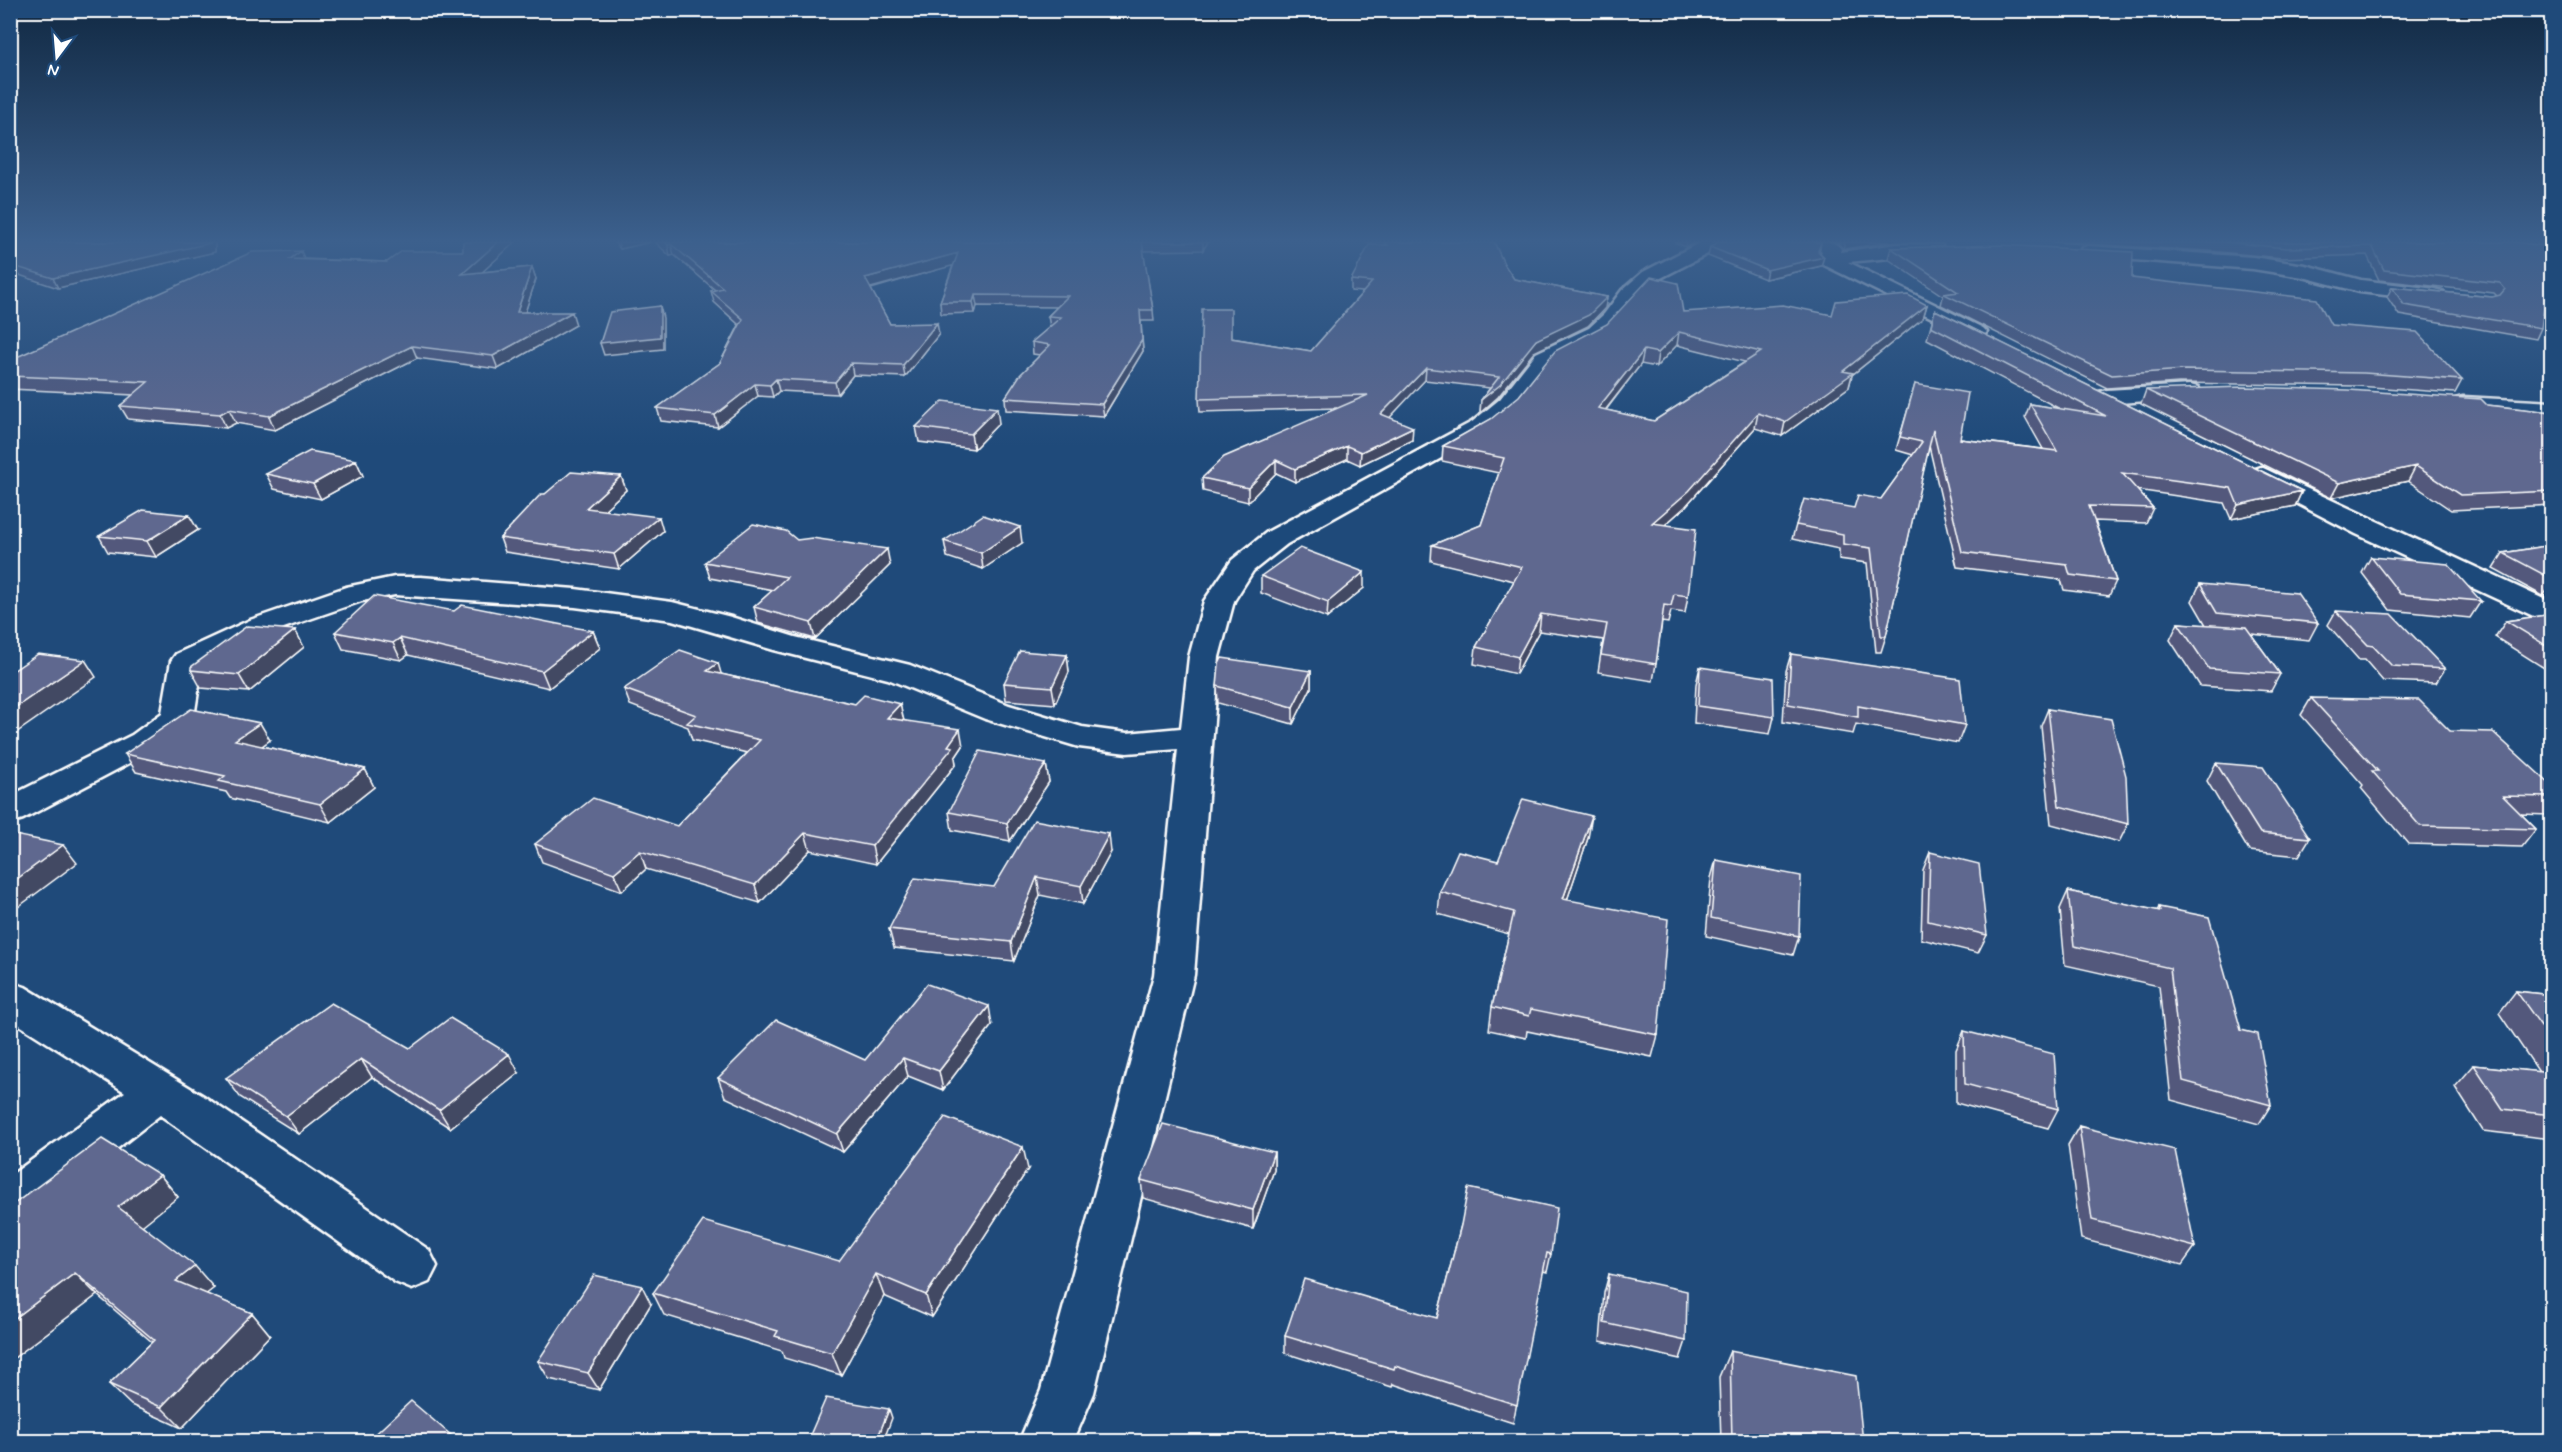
<svg xmlns="http://www.w3.org/2000/svg" width="2562" height="1452" viewBox="0 0 2562 1452" font-family="Mynerve,sans-serif">
<rect width="100%" height="100%" fill="#1f4a7a"/>
<filter id="ink" filterUnits="userSpaceOnUse"><feTurbulence type="fractalNoise" baseFrequency=".0167" numOctaves="2"/><feDisplacementMap in="SourceGraphic" scale="12" xChannelSelector="R" yChannelSelector="G"/><feConvolveMatrix kernelMatrix="1 2 1 2 8 2 1 2 1" color-interpolation-filters="sRGB"/></filter>
<g filter="url(#ink)">
<g fill="none" stroke-linecap="round" stroke-linejoin="round">
<defs>
<path id="minor" d="M1701,242H1725L1723,246L1657,280L1636,298L1618,322L1603,336L1552,363L1516,409L1488,432L1287,544L1253,571L1234,601L1219,657L1194,975L1094,1393L1073,1442H1019L1041,1390L1154,975L1178,749L1127,753L1079,747L985,719L888,679L774,650L672,620L575,607L395,595L362,601L272,632L202,666L194,717L190,724L156,749L23,819L10,823V796L132,735L162,713L171,661L176,654L250,620L346,587L395,577H421L575,589L672,602L731,617L795,637L910,665L1009,705L1082,727L1127,733L1181,728L1189,657L1204,601L1232,560L1267,532L1472,422L1500,399L1536,353L1589,328L1604,314L1622,290L1643,272Z
M1809,242C1820,242 1834,239 1841,249L1840,252L1897,244L1942,245L1944,249L1942,253L1848,262L1983,328L1987,332L1983,336L1976,338L1969,336L1820,263L1818,259L1822,251Z
M2088,246L2253,257L2305,265L2361,280L2435,289L2442,291L2445,295L2442,299L2435,301L2360,292L2303,277L2253,269L2081,256L2079,252L2081,248Z
M2190,385L2198,387L2201,392L2198,397L2107,404L2099,402L2095,397L2099,392L2107,390Z
M2463,397L2552,402V416L2455,409L2451,404L2455,399Z
M2261,467L2552,603V623L2542,620L2356,534L2252,480L2248,475L2252,470Z
M10,982L25,987L205,1097L429,1250L437,1266L429,1282L412,1289L395,1282L160,1115L27,1219L10,1225V1176L125,1092L10,1019Z"/>
</defs>
<!-- minor casing -->
<use href="#minor" stroke="#fff" stroke-width="5"/>
<!-- minor -->
<use href="#minor" fill="#1f4a7a" fill-rule="evenodd"/>
</g>
<!-- wall -->
<path fill="#52597b" stroke="#fff" stroke-width="1.5" fill-rule="evenodd" d="M10,242H215V252L58,288L10,272Z
M463,242H515L482,272L532,267L536,279L525,312L576,325L498,369L417,358L275,430L236,423L226,428L128,419L120,406L133,395L10,389V360L304,259L387,262L463,251Z
M614,242H651L620,249Z
M655,242H1208L1203,250L1143,251L1153,310L1154,321H1141L1143,351L1104,416L1006,410L1005,398L1040,355L1033,354L1032,342L1050,327L1048,316L1057,307L977,306L975,313L941,314L940,302L953,265L871,289L890,324L939,334L905,377L853,375L838,394L779,391L773,397L758,396L718,427L661,421L657,408L720,363L739,325L714,302L711,291L715,290L674,255L670,256Z
M1367,242H1494L1504,264L1514,279L1607,297L1605,308L1588,326L1534,352L1498,397L1480,413L1481,400L1490,388L1425,380L1389,417L1412,440L1360,465L1347,459L1295,482L1276,473L1248,502L1203,491L1202,478L1337,408L1200,412L1199,399L1231,338L1311,351L1363,292L1351,291V280L1371,245Z
M1674,242H1696L1686,247Z
M1821,242L1819,252L1821,266L1765,279L1708,256L1710,247Z
M1836,242H1892L1843,249L1839,244Z
M2051,242H2514L2552,247V323L2543,315L2541,328L2536,339L2399,315L2387,297L2392,287L2492,297L2497,296L2494,293L2379,280L2367,255L2282,258L2209,251Z
M1891,248L2132,278L2331,325L2462,380L2455,393L2357,386L2179,383L2107,388L1941,305L1943,296L1888,259Z
M1927,305L1923,318L1852,375L1849,387L1782,436L1755,428L1685,507L1665,525L1688,596L1685,613L1671,611L1668,623L1662,622L1656,664L1653,681L1598,672L1603,640L1539,631L1516,674L1474,664L1476,647L1514,581L1431,561L1432,545L1481,525L1499,473L1442,461L1443,446L1683,312L1832,315ZM1677,345L1745,362L1654,421L1606,410L1641,364L1656,367Z
M1935,310L2302,491L2295,506L2231,519L2224,503L2137,490L2153,508L2146,523L2095,521L2116,581L2109,596L2064,590L2061,580L1957,567L1929,446L1886,636L1881,652H1876L1867,563L1839,559V549L1792,539L1796,525L1854,508L1881,499L1913,455L1896,450L1915,384L1960,439L2043,449L2025,417L2030,404L2060,409L1927,339Z
M2146,390L2487,405L2552,412V505L2451,510L2408,481L2331,498L2141,404Z
M999,423L974,449L919,442L916,427Z
M356,460L363,476L321,499L274,489L266,474Z
M621,476L626,490L604,510L663,531L619,569L505,552L500,538L545,494Z
M198,530L156,557L108,552L99,536Z
M797,540L890,565L815,639L758,623L754,607L773,590L710,578L705,562Z
M944,541L1022,543L983,569L947,557Z
M2552,545V595L2543,596L2493,569L2503,553Z
M2371,557L2481,601L2470,618L2390,610L2362,573Z
M1261,576L1364,588L1327,618L1261,593Z
M2200,584L2318,623L2309,640L2251,634L2280,674L2271,691L2200,686L2170,640L2178,623L2206,625L2192,601Z
M454,611L593,631L600,648L549,688L408,655L401,660L343,649L335,632Z
M2336,611L2445,669L2436,683L2383,681L2365,660H2359L2328,625Z
M2552,614V673L2495,637L2506,621Z
M295,630L304,647L249,692L201,688L191,670Z
M1791,654L1965,725L1958,743L1856,724L1853,734L1783,722L1786,671Z
M1067,655L1069,672L1055,704L1006,700L1004,683Z
M1700,667L1774,717L1770,734L1694,723L1696,684Z
M1311,671V688L1293,724L1218,703L1217,686Z
M721,674L855,704H900L903,720L963,746L955,758L956,764L876,864L810,850L760,903L646,869L622,891L542,862L535,844L677,826L747,753L692,740L688,727L630,705L624,689Z
M2311,698L2450,731L2552,786V813L2550,815L2521,814L2536,829L2522,847L2408,844L2361,788L2363,785L2301,715Z
M2048,709L2128,824L2119,842L2051,824L2041,726Z
M270,740L262,746L365,769L374,787L330,822L230,798L226,792L136,772L125,754Z
M2216,763L2310,838L2299,856L2249,851L2207,781Z
M1046,764L1049,782L1010,841L952,830L949,812Z
M1588,838L1567,900L1658,1035L1652,1057L1527,1031L1526,1038L1489,1030L1492,1007L1509,934L1438,914L1440,892L1498,861Z
M1111,852L1083,904L1040,895L1014,961L894,948L889,929L994,887Z
M1930,852L1987,935L1978,953L1921,939L1923,870Z
M1716,860L1799,936L1793,955L1706,936L1711,878Z
M2068,891L2157,911L2159,907L2241,1030L2271,1105L2259,1124L2171,1100L2159,986L2065,965L2060,909Z
M2516,991L2552,995V1139L2483,1131L2455,1087L2474,1065L2539,1072L2499,1013Z
M992,1025L943,1090L908,1076L843,1152L725,1097L718,1078L865,1060Z
M1964,1031L2058,1109L2048,1128L1956,1103V1050Z
M410,1048L519,1073L450,1128L372,1077L299,1134L240,1097L226,1078Z
M2079,1126L2195,1247L2182,1265L2081,1239L2068,1145Z
M1274,1152V1170L1253,1229L1143,1198L1141,1180Z
M1028,1169L932,1317L884,1296L841,1375L784,1358L782,1351L664,1315L653,1293L839,1261Z
M160,1175L178,1197L142,1225L214,1288L206,1294L252,1313L270,1335L182,1428L131,1405L109,1384L152,1342L97,1295L10,1361Z
M1461,1225L1551,1254L1547,1272L1543,1271L1513,1423L1393,1384L1392,1387L1285,1353V1336L1437,1318Z
M1609,1274L1686,1341L1680,1359L1600,1341L1604,1293Z
M651,1304L599,1390L549,1379L538,1361Z
M1730,1351L1863,1442H1721L1719,1377Z"/>
<!-- shaded-wall -->
<path fill="#424964" stroke="#fff" stroke-width="1.5" d="M211,242H215V252L58,288L53,278Z
M498,242H515L467,286L462,274Z
M618,242H651L620,249Z
M1203,242H1208L1203,250Z
M1687,242H1696L1686,247Z
M1821,242L1819,252L1824,257L1821,266L1765,279L1767,270L1818,251Z
M1845,242H1892L1843,249Z
M671,244L674,255L670,256L668,245Z
M301,251L306,263L290,259Z
M958,253L959,264L867,289L865,278Z
M532,267L536,279L521,325L517,312Z
M975,295L977,306L975,313L973,302Z
M1607,297L1605,308L1588,326L1534,352L1498,397L1480,413L1481,400L1536,340Z
M1927,305L1923,318L1852,375L1849,387L1782,436L1785,422L1843,371Z
M660,306L663,318V349L604,355L600,343Z
M572,312L576,325L498,369L493,356Z
M937,323L939,334L905,377L903,365Z
M1679,332L1677,345L1656,367L1658,353Z
M1142,340L1143,351L1104,416L1102,404Z
M412,346L417,358L275,430L269,416Z
M1644,350L1641,364L1596,422L1598,408Z
M851,363L853,375L838,394L835,382Z
M1426,368L1425,380L1381,427V414Z
M776,379L779,391L773,397L770,385Z
M755,384L758,396L718,427L715,415Z
M997,408L999,423L974,449L971,434Z
M229,409L236,423L226,428L220,414Z
M1758,413L1755,428L1685,507L1649,539L1652,523Z
M1413,427L1412,440L1360,465L1361,452Z
M1347,446V459L1295,482V469Z
M356,460L363,476L321,499L313,484Z
M1276,460V473L1248,502V488Z
M2416,466L2408,481L2331,498L2339,483Z
M621,476L626,490L591,522L586,508Z
M2302,491L2295,506L2231,519L2238,505Z
M189,515L198,530L156,557L147,541Z
M659,517L663,531L619,569L614,554Z
M1020,527L1022,543L983,569L981,553Z
M887,549L890,565L815,639L811,623Z
M1364,572V588L1327,618L1328,602Z
M2552,584V595L2543,596Z
M1541,614L1539,631L1516,674L1518,657Z
M295,630L304,647L249,692L239,675Z
M593,631L600,648L549,688L542,671Z
M400,638L408,655L401,660L393,643Z
M1067,655L1069,672L1055,704L1052,687Z
M85,660L96,677L10,737V711Z
M718,663L723,680L707,671Z
M1311,671V688L1293,724V707Z
M900,704L904,721L887,718Z
M260,723L270,740L246,758L235,740Z
M960,729L963,746L955,758L956,764L876,864L872,846Z
M1046,764L1049,782L1010,841L1007,823Z
M365,769L374,787L330,822L320,804Z
M1592,816L1588,838L1560,921L1563,899Z
M805,833L810,850L760,903L755,885Z
M1109,834L1111,852L1083,904L1081,886Z
M63,845L77,863L14,910L10,905V884Z
M640,851L646,869L622,891L614,873Z
M1037,877L1040,895L1014,961L1011,942Z
M989,1006L992,1025L943,1090L939,1071Z
M509,1054L519,1073L450,1128L439,1110Z
M903,1058L908,1076L843,1152L837,1134Z
M361,1059L372,1077L299,1134L286,1116Z
M1023,1147L1028,1169L932,1317L926,1295Z
M1274,1152V1170L1253,1229V1210Z
M160,1175L178,1197L138,1229L118,1207Z
M195,1266L214,1288L195,1303L176,1281Z
M75,1273L97,1295L10,1361V1322Z
M876,1274L884,1296L841,1375L832,1353Z
M642,1286L651,1304L599,1390L588,1373Z
M252,1313L270,1335L182,1428L161,1407Z
M889,1409L892,1418L883,1442H876Z"/>
<!-- building -->
<path fill="#5f688f" stroke="#fff" stroke-width="1.5" fill-rule="evenodd" d="M10,242H211V243L53,278L10,265Z
M463,242H498L462,274L532,267L517,312H572L493,356L412,346L269,416L229,409L220,414L120,406L148,382L10,376V360L252,252L301,251L290,259L387,262L402,251H463Z
M665,242H1142L1153,310H1140L1142,340L1102,404L1005,398L1020,375L1050,345L1032,342L1061,317L1048,316L1068,296L975,295L973,302H940L958,253L865,278L890,324L937,323L903,365L851,363L835,382L776,379L770,385L755,384L715,415L657,408L720,363L743,319L711,291L723,288L671,244L668,245Z
M1384,242H1494L1504,264L1514,279L1607,297L1589,315L1536,340L1500,385L1481,400L1499,377L1426,368L1381,414L1413,427L1361,452L1347,446L1295,469L1276,460L1248,488L1202,478L1224,457L1368,395L1199,399L1202,309H1231V338L1311,351L1372,282L1351,280L1369,245H1388Z
M1718,242H1821L1818,251L1824,257L1767,270L1710,247Z
M2225,242H2514L2552,247V307L2545,301L2541,328L2404,305L2392,287L2492,297L2500,295L2505,289L2500,283L2384,270L2372,246L2286,248Z
M2000,245L2133,252L2132,278L2317,299L2331,325L2417,332L2462,380L2364,373L2184,370L2112,375L1944,294L1958,292L1891,248Z
M1651,277L1678,283L1683,312L1783,305L1832,315L1836,301L1908,295L1927,305L1843,371L1853,373L1785,422L1758,413L1689,491L1652,523L1696,529L1688,596L1674,594L1671,606L1664,605L1656,664L1601,655L1607,624L1541,614L1518,657L1476,647L1522,567L1432,545L1481,525L1504,458L1443,446L1491,419L1519,396L1555,351L1607,324ZM1679,332L1761,352L1654,421L1598,408L1644,350L1658,353Z
M660,306V337L600,343L610,312Z
M1935,310L2302,491L2238,505L2231,488L2122,473L2153,508L2089,506L2116,581L2070,575L2067,565L1962,552L1933,430L1886,636H1881L1871,548L1843,544V534L1796,525L1804,499L1854,508L1858,495L1881,499L1922,442L1900,437L1915,384L1968,393L1960,439L2057,451L2030,404L2106,416L1931,326Z
M2243,387L2349,390L2481,399L2487,405L2552,412V491L2460,495L2416,466L2339,483L2146,390Z
M943,401L997,408L971,434L916,427Z
M310,451L356,460L313,484L266,474Z
M571,472L621,476L586,508L659,517L614,554L500,538L541,494H545Z
M143,510L189,515L147,541L99,536Z
M983,515L1020,527L981,553L944,541Z
M753,524L786,531L797,540L812,538L887,549L811,623L754,607L787,577L705,562Z
M2552,545V579L2503,553Z
M1300,548L1364,572L1328,602L1261,576Z
M2371,557L2448,564L2481,601L2400,594Z
M2200,584L2297,593L2318,623L2217,613Z
M374,596L454,611L462,605L593,631L542,671L400,638L393,643L335,632Z
M2336,611L2392,614L2445,669L2392,666L2373,646L2368,645Z
M2552,614V649L2506,621Z
M2178,623L2246,627L2280,674L2209,669Z
M247,626L295,630L239,675L191,670V667Z
M680,650L718,663L707,671L855,704L864,695L900,704L887,718L960,729L948,746L953,747L872,846L805,833L755,885L640,851L614,873L535,844L593,798L677,826L760,740L687,723L696,715L624,689Z
M1020,651L1067,655L1052,687L1004,683Z
M38,654L85,660L10,711V673Z
M1791,654L1960,679L1965,725L1858,706V717L1788,704Z
M1222,658L1311,671L1293,707L1217,686L1219,664Z
M1700,667L1773,678L1774,717L1698,706Z
M2311,698L2419,700L2450,731L2493,732L2552,786V797L2503,796L2536,829L2420,826L2372,771H2378Z
M191,709L260,723L235,740L365,769L320,804L219,781L225,776L125,754Z
M2048,709L2111,719L2126,776L2128,824L2059,806Z
M980,751L1046,764L1007,823L949,812Z
M2216,763L2263,767L2310,838L2260,833Z
M1523,799L1592,816L1563,899L1668,919L1658,1035L1531,1009L1529,1016L1492,1007L1514,912L1440,892L1458,851L1498,861Z
M1034,820L1109,834L1081,886L1037,877L1011,942L889,929L915,878L994,887Z
M10,834L63,845L10,884Z
M1930,852L1979,864L1987,935L1928,921Z
M1716,860L1801,876L1799,936L1711,918Z
M2068,891L2160,911L2159,907L2209,917L2241,1030L2258,1034L2271,1105L2183,1081L2170,968L2074,946Z
M927,984L989,1006L939,1071L903,1058L837,1134L718,1078L776,1020L865,1060Z
M2516,991L2552,995V1041Z
M331,1003L410,1048L450,1018L509,1054L439,1110L361,1059L286,1116L226,1078Z
M1964,1031L2054,1054L2058,1109L1965,1084Z
M2474,1065L2552,1073V1115L2503,1109Z
M945,1117L1023,1147L926,1295L876,1274L832,1353L775,1336L778,1331L653,1293L703,1221L839,1261Z
M1163,1124L1274,1152L1253,1210L1141,1180Z
M2079,1126L2175,1150L2195,1247L2092,1220Z
M102,1139L160,1175L118,1207L195,1266L176,1281L252,1313L161,1407L109,1384L154,1340L75,1273L10,1322V1207Z
M1468,1188L1557,1208L1551,1254L1547,1253L1517,1405L1395,1366L1394,1369L1285,1336L1304,1279L1437,1318L1461,1225Z
M1609,1274L1687,1291L1686,1341L1604,1323Z
M594,1275L642,1286L588,1373L538,1361Z
M1730,1351L1856,1376L1863,1442H1732Z
M826,1398L889,1409L876,1442H807Z
M411,1401L459,1442H367Z"/>
</g>
<!-- sky -->
<linearGradient id="sky" x2="0" y2="1"><stop stop-color="#112943"/><stop offset="0.54" stop-color="#3c608d"/><stop offset="1" stop-color="#3c608d" stop-opacity="0"/></linearGradient>
<rect width="2562" height="446" fill="url(#sky)"/>
<!-- margin -->
<rect width="2562" height="1452" fill="none" stroke="#1f4a7a" stroke-width="36"/>
<rect x="18" y="18" width="2526" height="1416" fill="none" stroke="#fff" stroke-width="2" filter="url(#ink)"/>
<!-- north arrow -->
<g transform="translate(57 57) rotate(196)" stroke="#1f4a7a" stroke-width="4.5" paint-order="stroke">
<path d="M0-4.5L10 22L0 15L-10 22Z" fill="#ffffff"/>
<text y="-9" font-size="16" font-weight="bold" text-anchor="middle" fill="#ffffff">N</text>
</g>
</svg>
